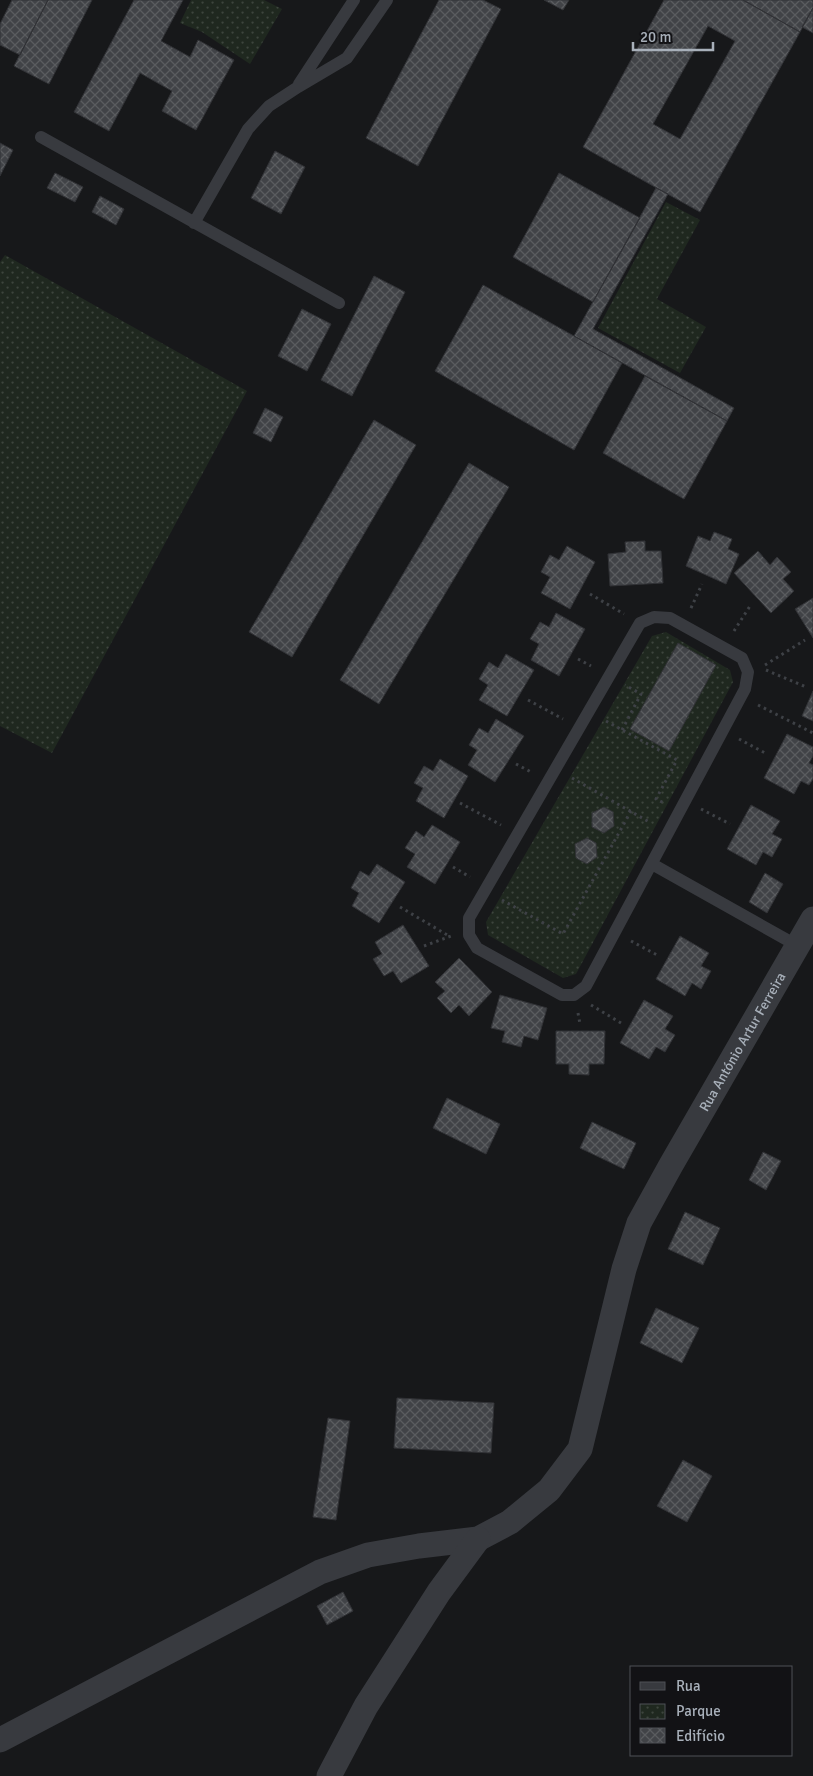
<svg xmlns="http://www.w3.org/2000/svg" width="813" height="1776" viewBox="0 0 813 1776" font-family="Signika,sans-serif">
<defs>
<pattern id="park-dots" width="8" height="8" patternUnits="userSpaceOnUse" patternTransform="scale(1.25)"><rect width="8" height="8" fill="#1f281f"/><path d="M2 2h.1M6 6h.1" fill="none" stroke="#3d453d" stroke-width="1.8" stroke-linecap="round"/></pattern>
<pattern id="building-cross-hatch" width="8" height="8" patternUnits="userSpaceOnUse" patternTransform="scale(1.25)"><rect width="8" height="8" fill="#414347"/><path d="M0 0l8 8M0 8l8-8" fill="none" stroke="#5a5c5f"/></pattern>
</defs>
<rect width="100%" height="100%" fill="#17181a"/>
<!-- park -->
<path fill="url(#park-dots)" d="M191,0H264L282,9L250,64L202,32L180,23Z
M666,202L700,220L657,299L706,327L680,373L598,328Z
M5,255L247,391L52,753L0,726V262Z
M666,632L730,670L733,682L576,974L563,978L488,935L486,922L652,636Z"/>
<!-- building -->
<path fill="url(#building-cross-hatch)" stroke="#313236" fill-rule="evenodd" d="M12,0H48L20,55L0,45V24Z
M48,0H92L49,84L14,66Z
M134,0H183L161,41L190,57L198,40L234,60L196,130L162,111L172,91L140,73L109,131L74,112Z
M439,0H483L501,9L418,166L366,138Z
M544,0H569L563,10Z
M664,0H743L800,32L700,212L583,147ZM708,26L735,41L680,139L653,124Z
M743,0H813V8L800,32Z
M813,8V33L802,27Z
M0,143L13,150L0,176Z
M275,151L305,167L281,214L251,198Z
M55,173L83,187L75,202L47,188Z
M559,173L640,218L593,302L513,257Z
M656,188L668,194L593,329L734,408L727,421L574,336Z
M100,196L124,209L116,225L92,212Z
M374,276L405,292L352,396L321,380Z
M483,285L622,363L574,450L435,371Z
M302,309L331,324L307,371L278,356Z
M645,376L727,421L684,499L603,453Z
M265,408L283,417L271,442L253,433Z
M374,420L416,445L292,657L249,632Z
M469,463L509,487L379,704L340,680Z
M714,532L732,539L728,549L739,554L726,584L686,566L698,536L710,541Z
M645,541V551H661L663,583L610,586L608,554L626,552L625,542Z
M567,546L595,562L570,609L541,593L550,577L541,572L550,555L559,560Z
M758,551L770,565L777,557L791,572L783,579L794,591L771,613L734,573Z
M813,598V638L795,609Z
M556,613L585,629L559,676L531,660L539,644L530,639L540,622L549,627Z
M678,643L716,665L669,751L630,729Z
M506,654L534,670L507,716L479,700L488,685L479,679L489,662L498,668Z
M813,691V721L802,716Z
M496,719L524,736L495,782L468,765L477,750L469,745L479,728L488,733Z
M787,734L813,747V756L809,763L813,765V779L809,785L801,781L794,794L764,778Z
M440,759L468,776L444,818L416,801L423,788L414,783L424,766L433,771Z
M751,805L780,821L772,834L782,839L772,857L763,852L756,865L727,849Z
M604,807L613,812L614,826L604,833L592,827V813Z
M432,825L460,842L435,884L407,867L415,854L405,848L416,831L424,837Z
M587,838L596,843L597,857L587,864L576,858L575,844Z
M377,864L405,882L379,923L352,906L359,893L351,888L360,871L369,876Z
M765,873L783,884L767,913L749,902Z
M403,925L429,966L401,983L393,971L384,976L373,959L382,954L375,942Z
M680,936L709,953L701,966L711,971L701,989L692,983L685,996L656,979Z
M459,958L492,992L469,1016L459,1005L451,1013L437,998L445,991L435,982Z
M500,995L547,1008L538,1040L524,1036L521,1047L502,1042L505,1031L491,1028Z
M644,1000L673,1016L665,1029L675,1035L665,1052L656,1047L649,1059L620,1043Z
M556,1031H605L604,1064H589V1075L569,1074V1064H556Z
M447,1098L500,1124L486,1154L433,1128Z
M592,1122L636,1143L624,1169L580,1148Z
M763,1152L781,1161L766,1190L749,1180Z
M685,1212L720,1228L703,1265L668,1249Z
M656,1308L699,1328L682,1363L640,1343Z
M397,1398L494,1403L491,1453L394,1448Z
M328,1418L350,1421L336,1520L313,1517Z
M683,1460L712,1476L687,1522L657,1506Z
M343,1592L353,1611L327,1625L317,1606Z"/>
<g fill="none" stroke-linecap="round" stroke-linejoin="round">
<!-- path -->
<path stroke="#3e4146" stroke-width="3" stroke-dasharray="2.5 4" stroke-linecap="butt" d="M590,594L624,614
M691,608L702,584
M734,631L750,606
M578,659L591,666
M765,665L805,640
M766,670L806,687
M528,700L563,719
M758,705L813,733
M606,721L677,760L656,799L664,803
M622,730L641,694L625,685
M739,739L767,754
M516,764L531,772
M572,778L651,823
M460,803L501,825
M701,809L730,824
M453,867L470,877
M502,900L563,934L631,811
M400,907L449,936
M631,941L659,956
M424,946L451,936
M591,1005L621,1023
M578,1013L580,1024"/>
<!-- service -->
<path stroke="#383a3f" stroke-width="12" d="M299,84L354,0
M41,137L339,303
M194,223L248,129L269,106L298,87L347,58L387,0
M654,617L670,618L742,658L748,672L745,689L586,986L574,995H562L477,948L469,935V918L640,623Z
M652,864L798,946"/>
<!-- minor -->
<g stroke="#383a3f" stroke-width="25">
<path id="s1" d="M0,1740L320,1572L368,1555L419,1546L478,1539L510,1522L549,1490L580,1449L624,1269L639,1223L671,1165L813,919"/>
<path d="M329,1776L366,1706L439,1592L478,1539"/>
</g>
</g>
<g text-anchor="middle" dominant-baseline="central" stroke-width="4" stroke-linejoin="round" paint-order="stroke">
<!-- street labels -->
<g font-size="14" fill="#a8b0ba" stroke="#121215">
<text stroke="none"><textPath href="#s1" startOffset="1104">Rua António Artur Ferreira</textPath></text>
</g>
</g>
<!-- legend -->
<rect x="630" y="1666" width="162" height="90" fill="#121215" stroke="#4e5157"/>
<rect x="640" y="1682" width="25" height="8" fill="#383a3f" stroke="#4e5157"/>
<text x="676" y="1691" font-size="15" fill="#a8b0ba">Rua</text>
<rect x="640" y="1704" width="25" height="15" fill="url(#park-dots)" stroke="#4e5157"/>
<text x="676" y="1716" font-size="15" fill="#a8b0ba">Parque</text>
<rect x="640" y="1728" width="25" height="15" fill="url(#building-cross-hatch)" stroke="#4e5157"/>
<text x="676" y="1741" font-size="15" fill="#a8b0ba">Edifício</text>
<!-- scale -->
<path d="M633 42v8h80v-8" fill="none" stroke="#a8b0ba" stroke-width="2.5"/>
<text x="640" y="42" font-size="15" fill="#a8b0ba" stroke="#121215" stroke-width="4" paint-order="stroke">20 m</text>
</svg>
